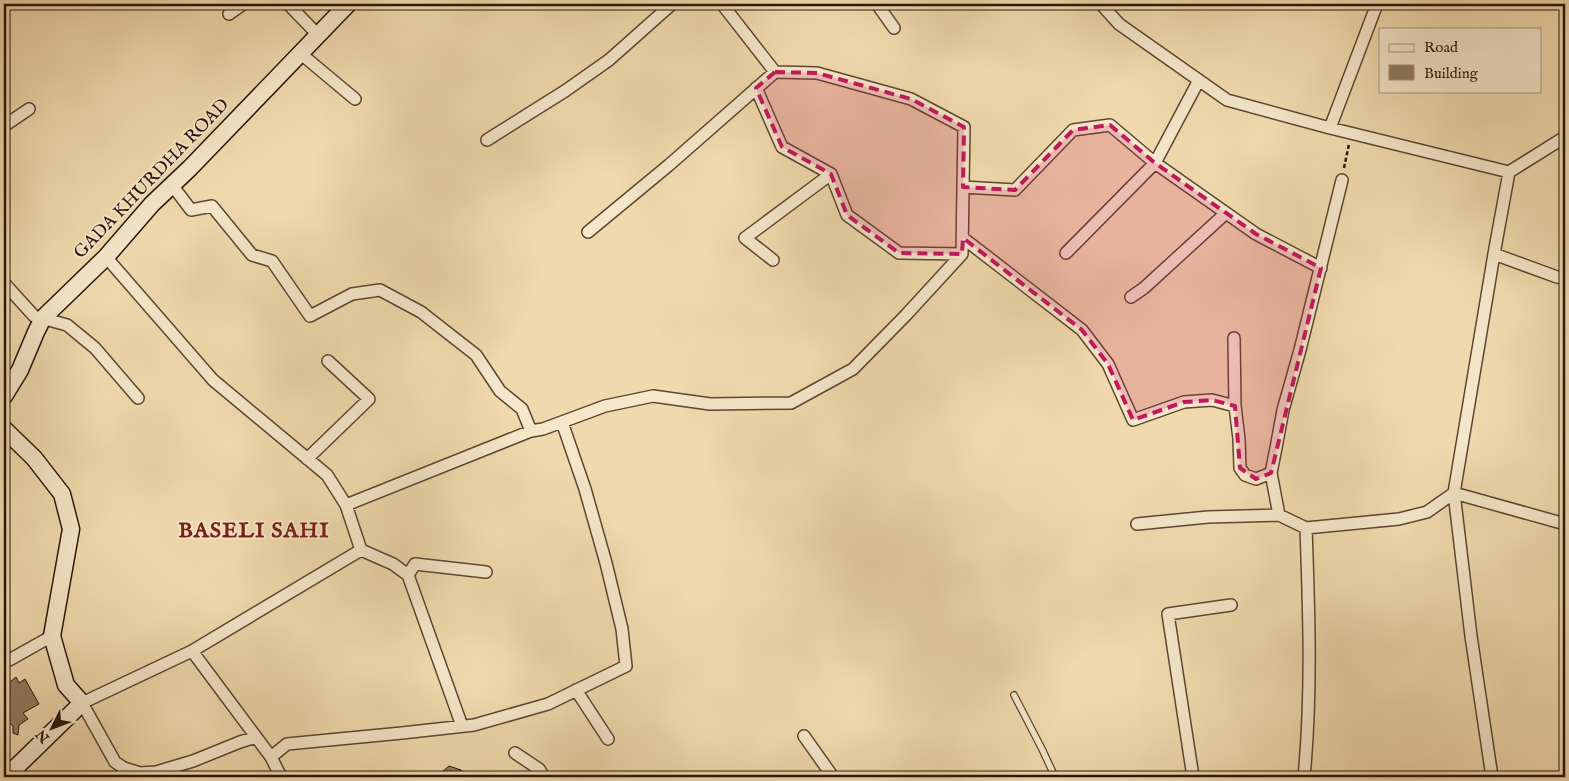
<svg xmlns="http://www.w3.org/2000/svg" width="1569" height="781" viewBox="0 0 1569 781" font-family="'IM FELL English',serif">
<rect width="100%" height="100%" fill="#f0daad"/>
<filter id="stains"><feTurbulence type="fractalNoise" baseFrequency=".004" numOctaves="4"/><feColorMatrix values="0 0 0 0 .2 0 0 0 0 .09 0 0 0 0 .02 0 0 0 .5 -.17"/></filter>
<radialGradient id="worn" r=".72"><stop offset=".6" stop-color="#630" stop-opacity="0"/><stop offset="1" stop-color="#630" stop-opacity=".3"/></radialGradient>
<!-- building -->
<path fill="#917b60" stroke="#2a150c" d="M16,677L19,683L25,679L39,704L23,713L28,719L19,725L18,735L13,733V726L6,720L10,716L6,709L4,711V687Z
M449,766L461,770L468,777H442V772Z"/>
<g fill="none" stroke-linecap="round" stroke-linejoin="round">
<defs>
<path id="service" d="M1014,695L1042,749L1055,777"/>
<path id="minor" d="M288,4L318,35
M722,4L775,72L817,73L911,99L964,127L963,187L1015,190L1073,130L1110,125L1155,163L1256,234L1321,268
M877,4L894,28
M1101,4L1119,24L1227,100L1330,128L1509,172L1565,137
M229,14L243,4
M300,53L355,99
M756,88L782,147L831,174L847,215L899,253L962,254
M4,126L29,109
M1330,128L1377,4
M487,140L565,91L609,60L672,4
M172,185L191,210L212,206L252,255L272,261L310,316L352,294L380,290L421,312L476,355L500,391L522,409L531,431
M588,232L669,165L775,72
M963,238L1082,330L1108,364L1133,420L1184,402L1212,400L1235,406
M1066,253L1155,163L1199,80
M1494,254L1557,277L1565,278
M106,257L213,380L327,475L346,505L361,550L192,651
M773,260L745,238L831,174
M4,283L34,316L67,325L95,348L138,398
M1131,297L1144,288L1226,213
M1234,338L1235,406L1239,439L1240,468L1245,475L1256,479L1271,473
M307,459L369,399L328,361
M346,505L531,431L543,429L605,406L653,396L710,404L791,403L853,369L906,315L962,254L963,187
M1137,524L1208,517L1279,515
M1306,528L1399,519L1427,512L1454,493L1494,254L1509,172
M361,550L393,564L408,575
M4,663L52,636
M576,690L608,739
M462,726L408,575L415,564L486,572
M804,736L833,777
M256,737L240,742L193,761L156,772L140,773L124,768L115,762L82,703L192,651L271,757
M515,753L539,769L544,777
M281,777L271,757L287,744L402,733L474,725L548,704L626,666L622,629L606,563L585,489L562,422
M1193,777L1168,614L1231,605
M1304,777C1312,694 1309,611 1306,528L1279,515L1271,473L1276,448L1283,410L1300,350L1342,180
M1492,777L1471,636L1454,493L1565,524"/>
<path id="secondary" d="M4,396L20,370L36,332L43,318L106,257L152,204L190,168L348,4
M4,429L34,458L62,494L71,529L52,636L66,685L82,703L6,777"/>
</defs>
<!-- service casing -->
<use href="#service" stroke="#5c4634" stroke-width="8"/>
<!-- minor casing -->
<use href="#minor" stroke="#5c4634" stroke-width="14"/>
<!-- secondary casing -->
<use href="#secondary" stroke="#2a150c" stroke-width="19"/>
<!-- path -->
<path stroke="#2a150c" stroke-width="2.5" stroke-dasharray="4 2.5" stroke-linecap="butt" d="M1344,168L1349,144"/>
<!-- service -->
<use href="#service" stroke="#f5e7ca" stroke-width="5.5"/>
<!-- minor -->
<use href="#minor" stroke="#f5e7ca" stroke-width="11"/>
<!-- secondary -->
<use href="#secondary" stroke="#f5e7ca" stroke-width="16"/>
</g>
<!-- marked area -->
<path fill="#c2185b" fill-opacity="0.2" stroke="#c2185b" stroke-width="4" stroke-dasharray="10 6" stroke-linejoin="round" d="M775,72L817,73L911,99L964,127L963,187L1015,190L1073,130L1110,125L1155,163L1256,234L1321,268L1271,473L1256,479L1240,468L1235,406L1212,400L1184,402L1133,420L1108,364L1082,330L963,238L962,254L899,253L847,215L831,174L782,147L756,88Z"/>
<g text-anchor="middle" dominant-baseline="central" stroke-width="4" stroke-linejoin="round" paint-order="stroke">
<!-- street labels -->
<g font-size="18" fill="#2a150c" stroke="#f5e7ca">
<text transform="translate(152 179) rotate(-46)">GADA KHURDHA ROAD</text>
</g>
<!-- district labels -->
<g font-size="22" font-weight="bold" letter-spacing="1" fill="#7a1f14" stroke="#f5e7ca">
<text x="254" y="531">BASELI SAHI</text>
</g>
</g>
<!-- margin -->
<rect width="1569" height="781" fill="none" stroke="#f0daad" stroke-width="20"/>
<rect x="5" y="5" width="1559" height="771" fill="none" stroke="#2a150c" stroke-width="2.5"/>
<rect x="10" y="10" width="1549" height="761" fill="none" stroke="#2a150c"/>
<!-- legend -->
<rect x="1379" y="28" width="162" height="65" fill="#f5e7ca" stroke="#a4937e"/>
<rect x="1389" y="44" width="25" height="8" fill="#f5e7ca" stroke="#a4937e"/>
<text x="1424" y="52" font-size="15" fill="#2a150c">Road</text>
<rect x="1389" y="65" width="25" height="15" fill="#917b60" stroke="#a4937e"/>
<text x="1424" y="78" font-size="15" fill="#2a150c">Building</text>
<!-- north arrow -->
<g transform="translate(52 728) rotate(228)" stroke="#f5e7ca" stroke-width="4" paint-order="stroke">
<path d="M0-4L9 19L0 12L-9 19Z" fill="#2a150c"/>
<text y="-8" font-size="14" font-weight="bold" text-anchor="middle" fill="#2a150c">N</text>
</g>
<rect width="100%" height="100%" filter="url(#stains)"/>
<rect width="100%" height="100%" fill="url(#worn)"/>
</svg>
